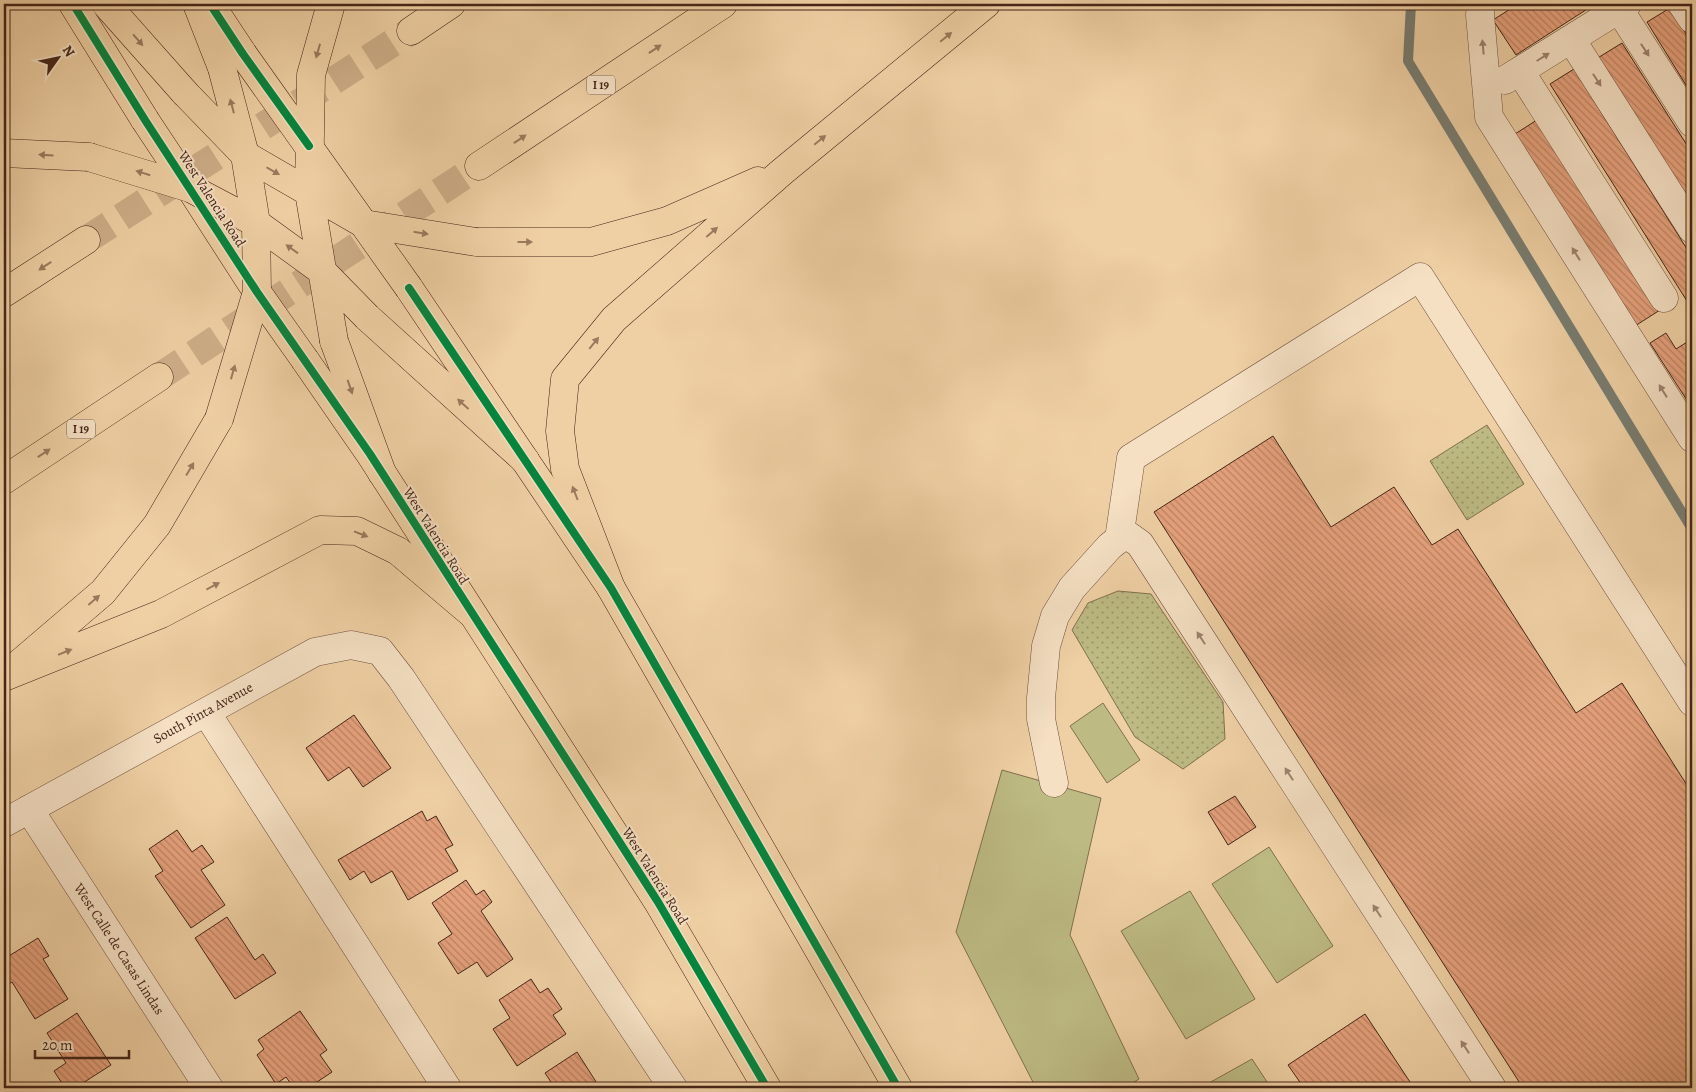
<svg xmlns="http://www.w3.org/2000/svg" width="1696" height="1092" viewBox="0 0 1696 1092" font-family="Alegreya,serif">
<defs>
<pattern id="park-dots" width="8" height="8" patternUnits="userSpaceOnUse" patternTransform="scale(1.25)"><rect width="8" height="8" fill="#bdba83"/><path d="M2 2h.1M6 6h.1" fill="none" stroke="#9b976a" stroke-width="1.8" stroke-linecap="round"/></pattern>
<pattern id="building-back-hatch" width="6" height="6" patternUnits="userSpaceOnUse" patternTransform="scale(1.25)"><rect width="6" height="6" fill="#e6a17c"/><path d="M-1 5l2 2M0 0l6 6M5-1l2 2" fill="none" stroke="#bc8365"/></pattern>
</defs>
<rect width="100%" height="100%" fill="#efd0a4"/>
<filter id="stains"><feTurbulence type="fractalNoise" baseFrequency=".004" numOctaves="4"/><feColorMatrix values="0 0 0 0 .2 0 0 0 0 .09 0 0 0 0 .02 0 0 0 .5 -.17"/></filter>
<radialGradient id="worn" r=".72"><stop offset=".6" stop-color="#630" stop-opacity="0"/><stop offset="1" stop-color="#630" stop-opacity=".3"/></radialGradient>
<!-- grass -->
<path fill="#bdba83" stroke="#81704e" d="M1103,703L1140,760L1107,783L1070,726Z
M1002,770L1101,798L1070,935L1139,1079L1124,1088H1036L956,932Z
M1269,847L1333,946L1277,983L1212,884Z
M1190,891L1255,999L1186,1039L1121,931Z
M1252,1059L1271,1088H1200Z"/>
<!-- park -->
<path fill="url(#park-dots)" stroke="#81704e" d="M1487,425L1524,484L1467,520L1430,461Z
M1118,591L1151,594L1223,702L1225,739L1183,769L1135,737L1072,630L1088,603Z"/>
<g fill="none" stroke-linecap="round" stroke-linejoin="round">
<!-- stream -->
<path stroke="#787c71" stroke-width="10" d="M1411,4L1408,61L1692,529"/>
</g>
<!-- building -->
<path fill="url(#building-back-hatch)" stroke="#452519" d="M1518,4H1595L1516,55L1493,20Z
M1670,8L1692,44V95L1647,22Z
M1622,43L1692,153V208L1596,59Z
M1574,69L1692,257V309L1550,84Z
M1540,118L1660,310L1635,326L1515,134Z
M1666,333L1676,349L1692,339V404L1690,405L1650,343Z
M1273,436L1331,527L1394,487L1432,545L1458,529L1576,713L1622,683L1692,793V1088H1523L1154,512Z
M354,715L391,768L363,787L349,767L328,781L306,748Z
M1235,796L1256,827L1228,845L1208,812Z
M422,811L427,821L436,816L453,845L445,849L458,871L408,900L392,871L371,883L364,871L350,880L338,860Z
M177,830L192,852L202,845L214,862L201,870L225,905L191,928L155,876L163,871L149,849Z
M466,880L476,895L484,890L492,902L481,911L513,959L487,977L477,962L458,974L438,943L452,934L432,903Z
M227,917L255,960L263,954L276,973L235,999L195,938Z
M38,938L49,956L43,959L68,999L35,1019L12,982L6,986L4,982V959Z
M531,979L540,993L548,988L562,1009L553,1015L566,1034L517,1066L493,1029L510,1018L499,1000Z
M300,1011L327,1050L320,1055L332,1072L308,1088H294L286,1077L276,1084L257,1055L264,1049L258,1040Z
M77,1013L111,1065L75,1088H65L54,1071L66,1063L47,1033Z
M1365,1014L1414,1088H1304L1288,1065Z
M577,1052L600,1088H555L545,1073Z"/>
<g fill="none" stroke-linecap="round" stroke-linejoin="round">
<!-- highway-tunnel -->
<path stroke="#cdae88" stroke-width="28" stroke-dasharray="28 14" stroke-linecap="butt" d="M86,240L411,31
M159,377L479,166"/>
<defs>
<path id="minor" d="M1481,4L1480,15L1489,117L1692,438
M1682,4L1692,19
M1619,9L1692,123
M1571,39L1692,229
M1520,71L1664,298
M1505,80L1627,4
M1119,539L1131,458L1420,277L1692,702
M206,712L447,1088
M1054,783L1041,719V698L1046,646L1055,616L1072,588L1110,546L1119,539L1129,536L1140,544L1492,1088
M29,809L209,1088
M4,823L315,652L351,645L380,651L401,678L673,1088"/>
<path id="major" d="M73,4L145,120
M210,4L243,54
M190,188L257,292
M409,288L611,588L898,1088
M305,360L370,454L658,902L767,1088"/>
<path id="highway" d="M106,4L185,93
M197,4L222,68
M411,31L451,4
M4,153L89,157
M479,166L723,4
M476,242H591L667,221L758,181
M4,293L86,240
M367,317L525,460
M334,341L382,473
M4,480L159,377
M611,588L565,469L560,431L565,379L614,319L783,171L986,4
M20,663L103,592L157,525L219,419
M4,677L161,614L320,530L357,531L398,551L470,612"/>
</defs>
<!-- minor casing -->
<use href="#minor" stroke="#70503c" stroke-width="29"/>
<!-- major casing -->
<use href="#major" stroke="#452519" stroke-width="29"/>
<!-- highway casing -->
<use href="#highway" stroke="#452519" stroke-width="29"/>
<!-- minor -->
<use href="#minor" stroke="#f5e0c4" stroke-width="28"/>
<!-- major -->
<use href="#major" stroke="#efd0a4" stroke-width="28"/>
<!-- highway -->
<use href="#highway" stroke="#efd0a4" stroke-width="28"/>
<defs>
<path id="major-bridge" d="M243,54L409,288
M145,120L190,188
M257,292L305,360"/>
<path id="highway-bridge" d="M331,4L311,75L309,192L334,341
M185,93L245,155L364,224L476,242
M89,157L190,188L256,223L322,271L367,317
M219,419L257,292L256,223L245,155L222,68"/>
</defs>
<!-- major-bridge casing -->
<use href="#major-bridge" stroke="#452519" stroke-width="29" stroke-linecap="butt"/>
<!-- highway-bridge casing -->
<use href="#highway-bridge" stroke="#452519" stroke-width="29" stroke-linecap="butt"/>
<!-- major-bridge -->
<use href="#major-bridge" stroke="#efd0a4" stroke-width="28"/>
<!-- highway-bridge -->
<use href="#highway-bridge" stroke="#efd0a4" stroke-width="28"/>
<defs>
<path id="cycleway" d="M73,4L145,120L257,292L370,454L658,902L767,1088
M210,4L243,54L309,146
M409,288L611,588L898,1088"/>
</defs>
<!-- cycleway casing -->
<use href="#cycleway" stroke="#f5e0c4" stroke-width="11"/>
<!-- cycleway -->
<use href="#cycleway" stroke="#00873e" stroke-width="8"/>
</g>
<!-- one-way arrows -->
<defs><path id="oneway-solid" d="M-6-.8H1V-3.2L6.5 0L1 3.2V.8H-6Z" transform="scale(1.25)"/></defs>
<g fill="#9a7a5e">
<use href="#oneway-solid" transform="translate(946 37) rotate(-39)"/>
<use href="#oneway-solid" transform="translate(138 40) rotate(49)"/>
<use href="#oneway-solid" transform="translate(655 49) rotate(-34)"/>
<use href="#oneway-solid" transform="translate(318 51) rotate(106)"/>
<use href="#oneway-solid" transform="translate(232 106) rotate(-105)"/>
<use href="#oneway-solid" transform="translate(520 139) rotate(-34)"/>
<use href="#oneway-solid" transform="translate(820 140) rotate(-39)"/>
<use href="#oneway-solid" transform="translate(46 155) rotate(-177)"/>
<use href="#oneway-solid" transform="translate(273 171) rotate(30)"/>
<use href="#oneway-solid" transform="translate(143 173) rotate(-163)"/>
<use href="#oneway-solid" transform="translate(712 232) rotate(-41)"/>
<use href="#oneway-solid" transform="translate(421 233) rotate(9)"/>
<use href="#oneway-solid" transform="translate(525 242)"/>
<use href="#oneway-solid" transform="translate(292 249) rotate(-144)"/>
<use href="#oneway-solid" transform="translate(45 266) rotate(147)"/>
<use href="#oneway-solid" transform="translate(594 343) rotate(-51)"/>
<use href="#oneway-solid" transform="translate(233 372) rotate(-74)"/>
<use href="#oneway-solid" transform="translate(350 387) rotate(71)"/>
<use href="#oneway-solid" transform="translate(463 404) rotate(-138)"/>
<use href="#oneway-solid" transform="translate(44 453) rotate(-33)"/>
<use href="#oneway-solid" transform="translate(190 469) rotate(-59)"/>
<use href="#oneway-solid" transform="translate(575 493) rotate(-111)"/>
<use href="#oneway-solid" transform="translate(361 534) rotate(21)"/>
<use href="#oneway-solid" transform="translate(213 586) rotate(-28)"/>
<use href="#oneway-solid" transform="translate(94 600) rotate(-41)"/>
<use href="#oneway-solid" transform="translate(65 652) rotate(-22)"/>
</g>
<g fill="#9d826e">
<use href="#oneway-solid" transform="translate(1483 47) rotate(-95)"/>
<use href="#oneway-solid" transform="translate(1645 50) rotate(57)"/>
<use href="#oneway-solid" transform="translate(1543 57) rotate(-32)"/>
<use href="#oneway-solid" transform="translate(1597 80) rotate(57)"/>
<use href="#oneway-solid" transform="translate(1576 254) rotate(-122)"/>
<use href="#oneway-solid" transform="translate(1663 391) rotate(-122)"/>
<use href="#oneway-solid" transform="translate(1201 638) rotate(-123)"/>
<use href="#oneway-solid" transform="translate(1289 774) rotate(-123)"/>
<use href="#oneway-solid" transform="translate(1377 911) rotate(-123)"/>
<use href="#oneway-solid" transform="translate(1465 1047) rotate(-123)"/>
</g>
<g text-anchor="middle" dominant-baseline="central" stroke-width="4" stroke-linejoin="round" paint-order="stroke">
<!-- shield labels -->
<g fill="#f5e0c4" stroke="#7a5d4c" stroke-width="1">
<rect x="587" y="75.5" width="28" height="19" rx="4"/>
<rect x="67" y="419.5" width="28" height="19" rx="4"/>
</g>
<g font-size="12" font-weight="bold" fill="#452519">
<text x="601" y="85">I 19</text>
<text x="81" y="429">I 19</text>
</g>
<!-- street labels -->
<g font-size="14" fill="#452519" stroke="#f5e0c4">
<text transform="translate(212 199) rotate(57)">West Valencia Road</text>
<text transform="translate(436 536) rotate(58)">West Valencia Road</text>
<text transform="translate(203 713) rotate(-29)">South Pinta Avenue</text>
<text transform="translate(655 876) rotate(58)">West Valencia Road</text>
<text transform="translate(119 949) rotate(57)">West Calle de Casas Lindas</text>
</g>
</g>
<!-- margin -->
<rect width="1696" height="1092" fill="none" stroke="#efd0a4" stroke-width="20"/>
<rect x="5" y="5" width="1686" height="1082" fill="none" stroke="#452519" stroke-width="2.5"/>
<rect x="10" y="10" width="1676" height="1072" fill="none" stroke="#452519"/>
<!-- north arrow -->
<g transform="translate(58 58) rotate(57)" stroke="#f5e0c4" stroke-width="4" paint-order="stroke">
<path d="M0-4L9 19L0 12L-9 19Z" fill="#452519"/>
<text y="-8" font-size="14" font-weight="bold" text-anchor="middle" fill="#452519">N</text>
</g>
<!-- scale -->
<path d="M35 1050v8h94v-8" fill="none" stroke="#452519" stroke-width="2.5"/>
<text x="42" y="1050" font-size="15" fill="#452519" stroke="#f5e0c4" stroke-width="4" paint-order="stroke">20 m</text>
<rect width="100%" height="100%" filter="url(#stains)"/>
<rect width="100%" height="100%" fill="url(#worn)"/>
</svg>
